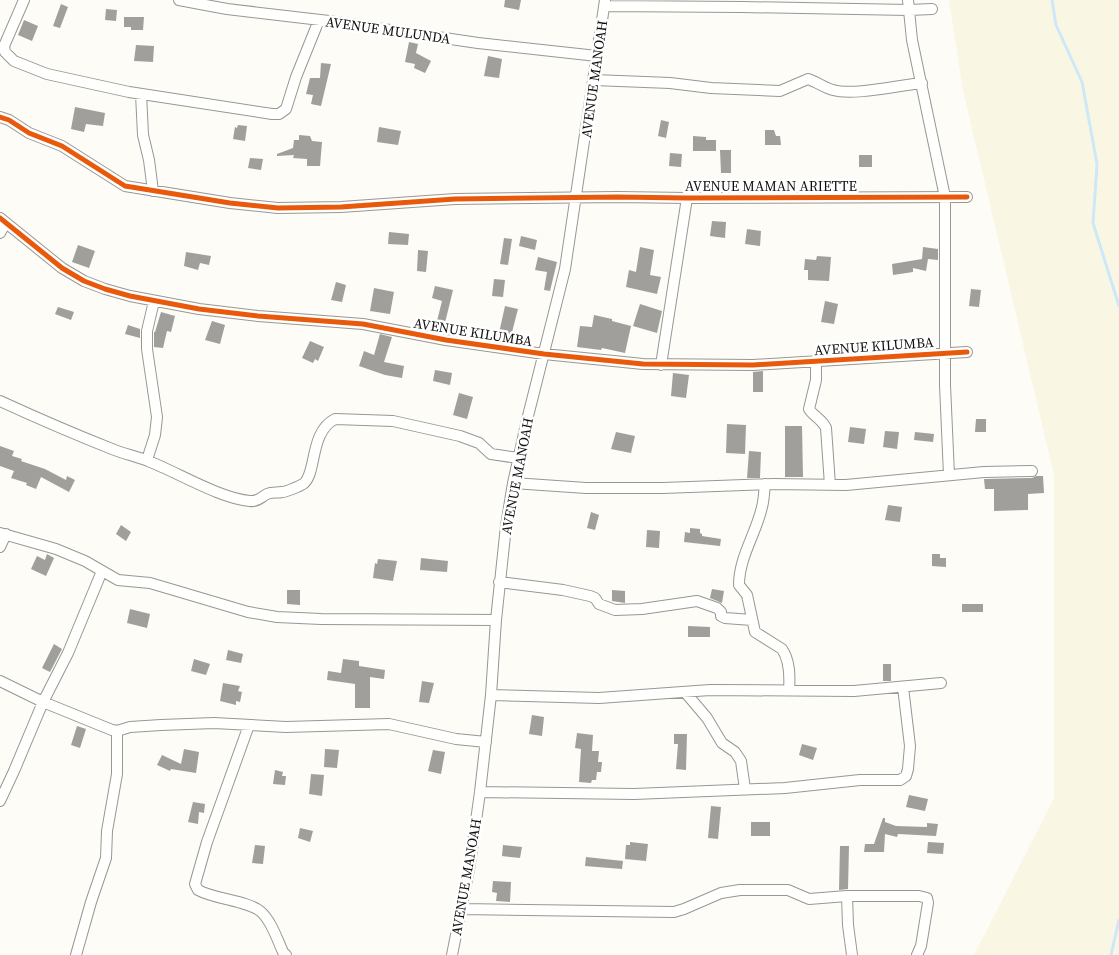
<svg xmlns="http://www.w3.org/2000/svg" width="1119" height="955" viewBox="0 0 1119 955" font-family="'Source Serif 4',serif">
<rect width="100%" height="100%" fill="#fdfcf7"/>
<!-- farmland -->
<path fill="#f9f7e4" d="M949,0H1119V955H974L1054,798V475L963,91Z"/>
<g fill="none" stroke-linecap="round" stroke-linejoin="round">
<!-- stream -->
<path stroke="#cde8f7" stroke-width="3" d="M1052,0L1056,25L1082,82L1097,164L1093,223L1119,306
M1111,955L1119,920"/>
</g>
<!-- building -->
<path fill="#a19f9c" d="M505,0H521L519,10L504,7Z
M61,4L68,7L60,28L53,26Z
M106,9L117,10L116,21L105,20Z
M124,17H144L143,30H131V27H124Z
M24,20L38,26L32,41L18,35Z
M409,42L418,44L416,53L431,61L425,73L414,68L415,64L405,62Z
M136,45L154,46L153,62L134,61Z
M488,56L502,59L499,78L484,76Z
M321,63L331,64L321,106L311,104L313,95L306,94L310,78H320Z
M75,107L105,113L103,126L86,124L84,132L71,129Z
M661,120L669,122L666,138L658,136Z
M238,125L247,126L245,141L233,139L235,127L237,128Z
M379,127L401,131L398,145L377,142Z
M765,130H774L776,136H780L781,145H765Z
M299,135L310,136L312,141L322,142L320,166H307V159L293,158L294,155L277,156V154L293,148L294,140H299Z
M693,136L706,137V140H716V151H693Z
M720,150H731V173H721Z
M670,153L682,154L681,167L669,166Z
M859,155H872V167H859Z
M250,158L263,159L261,170L248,168Z
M712,221L726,222L725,238L710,236Z
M747,229L761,231L760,246L745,244Z
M389,232L409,234L408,245L388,244Z
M521,236L537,240L535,250L519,246Z
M504,238L512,239L508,265L500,264Z
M78,245L95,251L89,268L72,262Z
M640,247L654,250L650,275L661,277L657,294L626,287L629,270L636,272Z
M923,247L938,249V260L928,259L926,271L913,268V272L893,275L892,264L922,259Z
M418,250L428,251L426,272L417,271Z
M186,252L211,256L209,265L200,263L198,270L184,266Z
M817,256L831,257L829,281L808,280V270H804L805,259L816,260Z
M538,257L557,262L550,291L544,290L547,272L535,270Z
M494,279L505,280L503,297L492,296Z
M336,282L346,285L342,302L331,300Z
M435,286L453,290L444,327L436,325L442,301L432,298Z
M374,288L394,292L390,314L370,311Z
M971,289L981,290L979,307L969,306Z
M825,301L838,304L834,324L821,322Z
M640,304L662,311L657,333L633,326Z
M505,306L518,309L511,336L499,333Z
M58,307L74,312L71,320L55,314Z
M161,312L175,316L171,332L167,331L163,348L154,347V332H155Z
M594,315L612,319V321L631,326L625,353L602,348L601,350L577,347L580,326L592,327Z
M212,321L225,325L220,344L205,340Z
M128,325L140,329V338L125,334Z
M380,334L392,337L384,362L404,366L402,378L385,375L359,366L364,351L374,355Z
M310,341L324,347L318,361L315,359L313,363L302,358Z
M435,370L452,373L450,385L433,381Z
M763,371V392H753V372Z
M673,373L689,375L686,398L671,396Z
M459,393L473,397L467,419L453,415Z
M976,419H986V432H975Z
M727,424L746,425L745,454L726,453Z
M785,426H802L803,477H785Z
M850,427L866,429L864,444L848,442Z
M885,431L899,432L897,449L883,447Z
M616,432L635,436L631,453L611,449Z
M915,432L934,434L933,442L914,440Z
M0,446L14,451L12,456L22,459L21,461L45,469L66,480L67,476L75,480L69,492L41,477L36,489L26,485L27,483L11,478L14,471L0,466Z
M749,451L761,452L760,478H747Z
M1036,476H1043L1044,493L1028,494V510L994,511V489H985L984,479L1032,478Z
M888,505L902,507L900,522L885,520Z
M591,512L599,515L595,530L587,528Z
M121,525L131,532L126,541L116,534Z
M690,528L700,529V533L702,534V536L721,539L720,546L684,542L685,532L690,533Z
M647,530L660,531L659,548L646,547Z
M47,554L54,558L46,576L31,569L37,556L45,560Z
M932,554H940V558H946V567L932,566Z
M421,558L448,561L447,572L420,570Z
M378,559L397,561L393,581L373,578L375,563L377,564Z
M712,589L724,591L722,603L710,598Z
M287,590H300V605L287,604Z
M612,590L625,591V603L612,601Z
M962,604H983V612H962Z
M130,609L150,614L147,628L127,623Z
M688,626L710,627V637H688Z
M54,644L62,649L50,672L42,668Z
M228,650L243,654L241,663L226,660Z
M194,659L210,664L206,675L191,671Z
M343,659L359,661V666L385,670L384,679L370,677V708H355V684L327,680L328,671L341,673Z
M883,664H891V681H883Z
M422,681L434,683L429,703L419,702Z
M223,683L240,686L238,691L242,692L240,702L236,701V705L220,701Z
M532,715L544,717L542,736L529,734Z
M77,726L86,729L80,748L71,745Z
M577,733L593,735L592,751H599L598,762H602L601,772H597L596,780H592L591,783L579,782L581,749L575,748Z
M674,734H687L686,770L676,769L678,744H674Z
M802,744L817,748L813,760L799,755Z
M184,749L199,752L196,773L171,769L170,771L157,765L162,755L181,764Z
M325,749L339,750L337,768L324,767Z
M433,750L445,752L441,774L428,771Z
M275,770L283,772L282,776H286L285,785L273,784Z
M311,774L324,775L322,796L309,794Z
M909,795L928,799L925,811L906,807Z
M193,802L205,804L204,813L199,812L198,824L188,822Z
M711,806L721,807L718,839L708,838Z
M883,818H885V822L896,826L927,827V823L938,824L936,836L898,834L897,837L885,834L884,852H864L865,844H874Z
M751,822H770V836H751Z
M300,828L313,831L310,842L298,838Z
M630,842L648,844L646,861L625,859L626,845H630Z
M928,842L944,843L943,854L927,853Z
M255,845L265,846L263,864L252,863Z
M503,845L522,847L520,858L502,856Z
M840,846H849L848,889L839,890Z
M586,857L623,861L622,869L585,866Z
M493,881L511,882L510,902L496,901L497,893L492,892Z"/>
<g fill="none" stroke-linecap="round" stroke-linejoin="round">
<defs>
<path id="street" d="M24,0L4,46L5,52L14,61L47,74L129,92L272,114H279L286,109L296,77L319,20
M179,0L227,9L329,21L478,43L597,56
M908,0L912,40L945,197V385L949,475
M604,6L742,7L909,10L932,9
M594,80L670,83L711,88L780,91L808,79C817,82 825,88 833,90C854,96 899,85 922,83
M141,94L143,135L149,160L153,191
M0,117L9,120L29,133L62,146L125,186L230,203L278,208L341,207L455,199L618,197L687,198L967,197
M0,218L62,268L84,281L105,289L130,296L199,309L258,316L363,324L446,340L544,354L643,364L753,365L967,352
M0,233L6,223
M816,362V380L809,409C813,416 822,419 826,428L830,485
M661,365L687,198
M0,401C37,418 74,434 112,449C124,454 136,456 148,461C177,472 221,499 250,501C258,502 261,497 267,494C272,492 277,493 282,492C286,492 300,486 303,484C317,475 309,432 335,419L393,421L460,436L479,443L491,454L518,458
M147,460L155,435L157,417L147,349V331L154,301
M513,483L586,488H663L773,484L846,485L984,472L1032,471
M765,484C764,492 764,500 762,507C756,534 739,557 739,585L747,595L755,632L782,649C790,661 790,676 789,690
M0,533L56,549L85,561L118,580L150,583L248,612L277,617L321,619L496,620
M0,547L6,534
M499,582L563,590L590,596L595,598L599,604L615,610L642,609L697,601L717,608L721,612V616L725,618L752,620
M0,681L43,702L112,730L117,731L130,727L161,725L214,723L286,727L389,724L456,739L486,742
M685,692L707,718L722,743L735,752L741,761L745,789
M491,695L599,698L710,690L854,691L941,683
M249,725L207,842L195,884L198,890C214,899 248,901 260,911C271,920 277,939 283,952L286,955
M480,792L634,794L785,788L860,780H900L906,776L908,769L910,746L903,687
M0,801L14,771L43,702L68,653L102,571
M847,896L848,925L852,955
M462,909L674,912L684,909L721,893L740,890H788L809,899L847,896H919L927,898L928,903L921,946L917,955
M76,955L91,902L106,858L107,831L117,774V731
M452,955L470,864L480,792L491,695L496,620L506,526L513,483L527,420L565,269L605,0"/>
</defs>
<!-- street casing -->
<use href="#street" stroke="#979795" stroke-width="12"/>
<!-- street -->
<use href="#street" stroke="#fffffe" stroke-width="10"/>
<defs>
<path id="cycleway" d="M0,117L9,120L29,133L62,146L125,186L230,203L278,208L341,207L455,199L618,197L687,198L967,197
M0,218L62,268L84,281L105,289L130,296L199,309L258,316L363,324L446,340L544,354L643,364L753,365L967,352"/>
</defs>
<!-- cycleway casing -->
<use href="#cycleway" stroke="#fff" stroke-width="8"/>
<!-- cycleway -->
<use href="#cycleway" stroke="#e8590c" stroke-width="5"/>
</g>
<g text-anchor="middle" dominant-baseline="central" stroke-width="5" stroke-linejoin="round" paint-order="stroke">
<!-- street labels -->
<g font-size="14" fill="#111" stroke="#fff">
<text transform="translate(388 30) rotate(8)">AVENUE MULUNDA</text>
<text transform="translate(594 79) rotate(-82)">AVENUE MANOAH</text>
<text x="771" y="186">AVENUE MAMAN ARIETTE</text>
<text transform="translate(473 332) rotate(9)">AVENUE KILUMBA</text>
<text transform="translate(874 346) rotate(-4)">AVENUE KILUMBA</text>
<text transform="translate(517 476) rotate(-79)">AVENUE MANOAH</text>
<text transform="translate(466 877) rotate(-80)">AVENUE MANOAH</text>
</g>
</g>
</svg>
